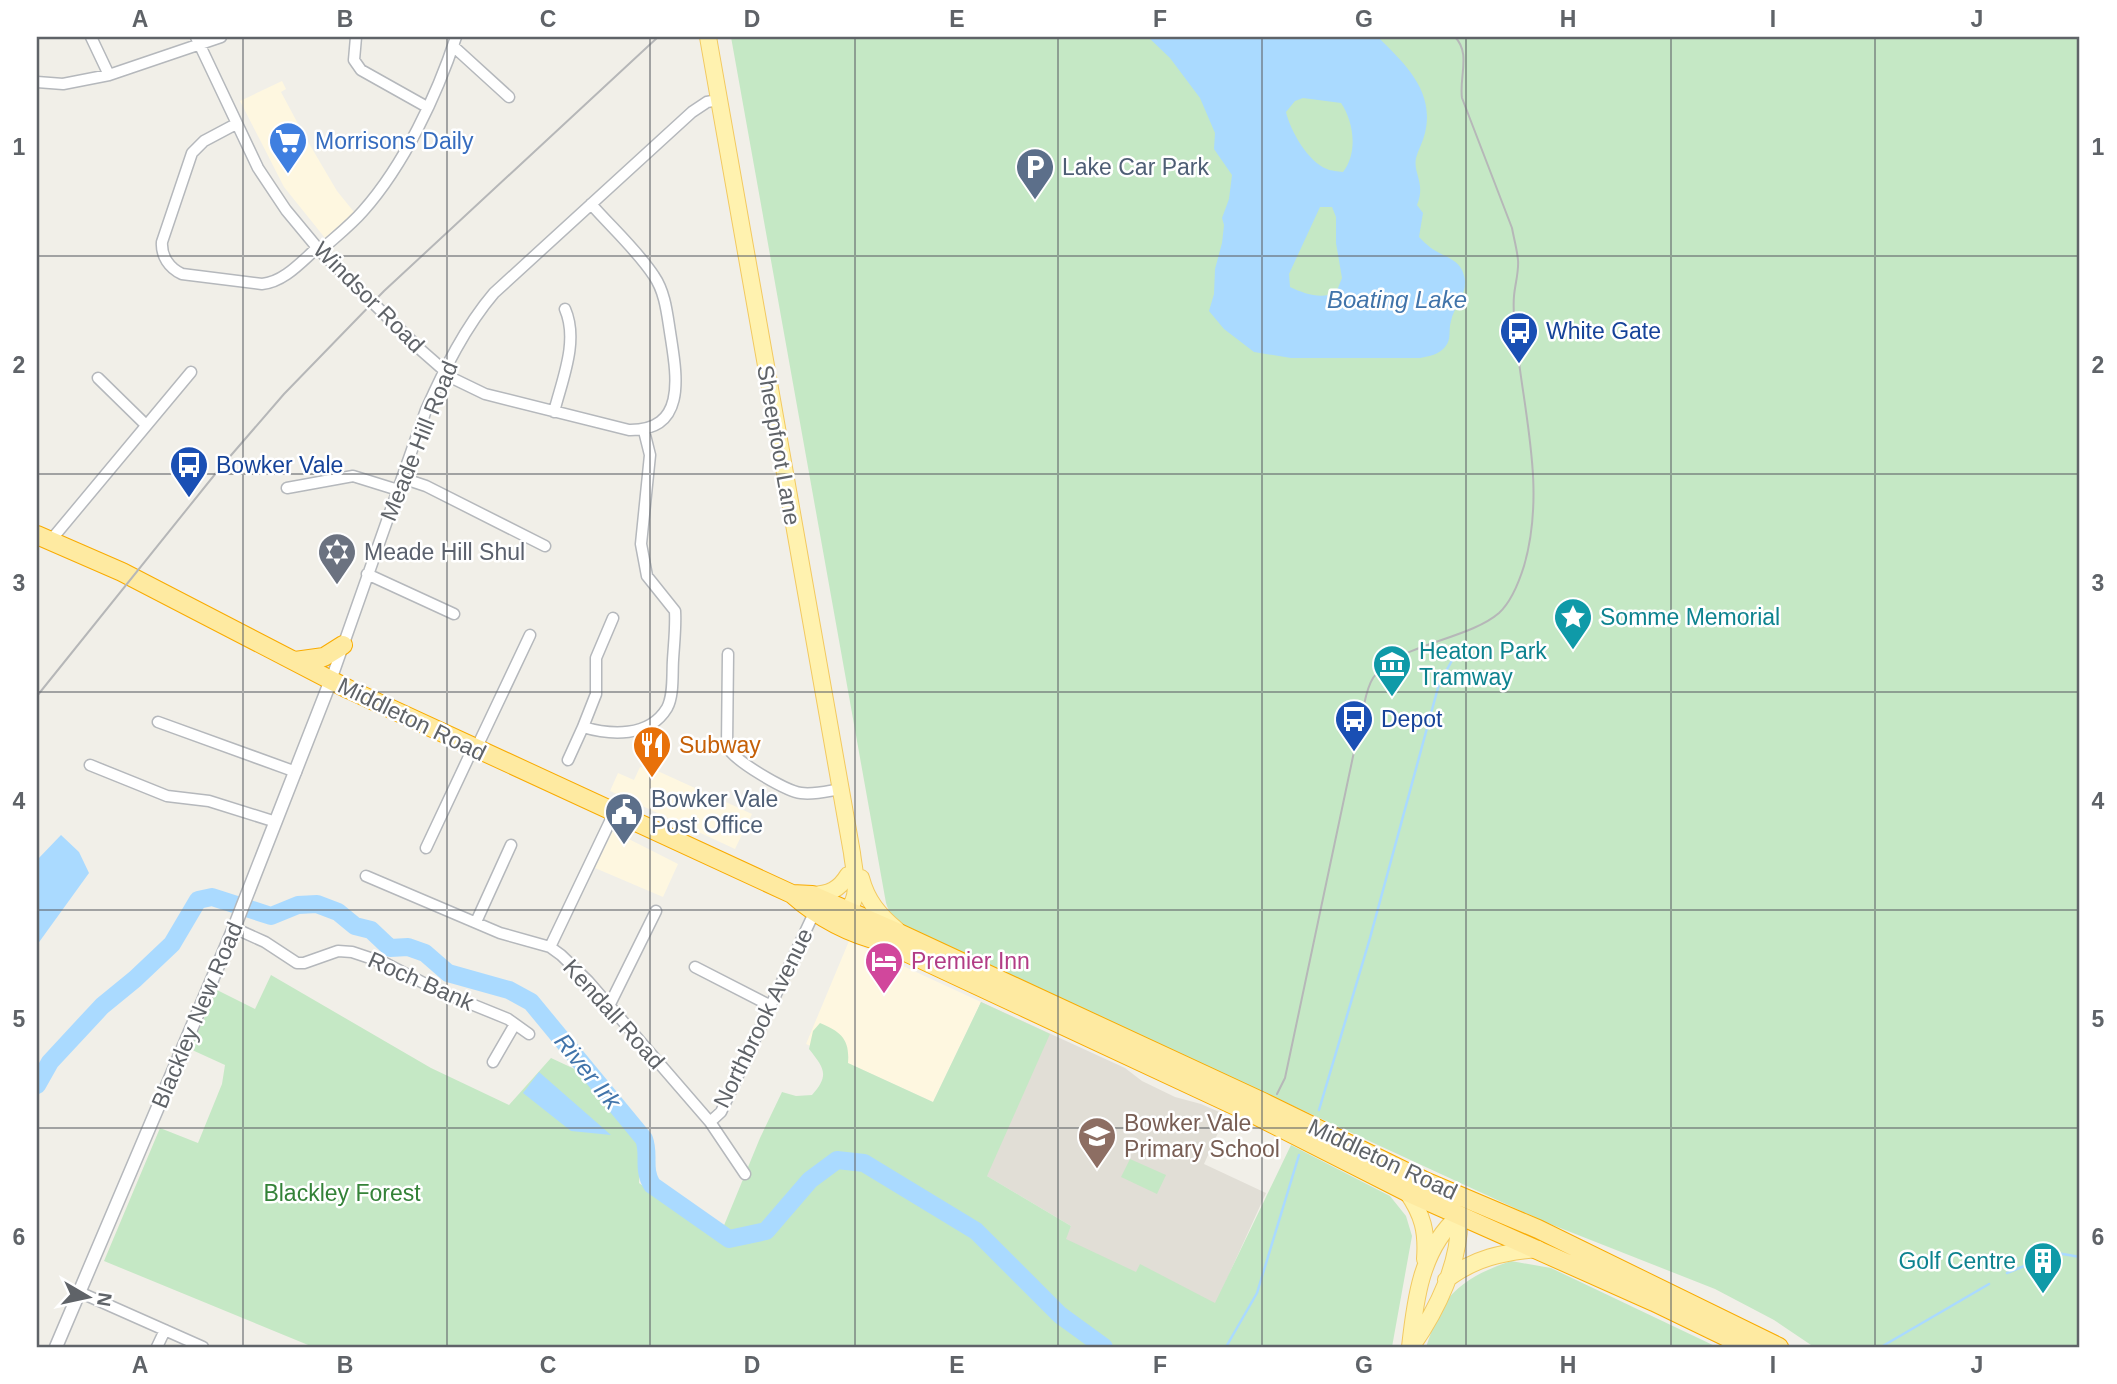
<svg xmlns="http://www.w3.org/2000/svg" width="2117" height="1384" viewBox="0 0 2117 1384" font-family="Arial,sans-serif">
<rect width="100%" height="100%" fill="#f1efe8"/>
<!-- commercial -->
<path fill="#fef7e0" d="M282,81L286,89L281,92L304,135L337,191L354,212L325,238L284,187L240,101Z
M640,767L651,768L752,814L735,849L610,791L618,773L634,780Z
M613,831L678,864L663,897L595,868Z
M849,941L981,1002L933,1102L806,1044Z"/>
<!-- education -->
<path fill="#e1ded6" d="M981,1002L1125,1068L1142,1081L1175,1097L1201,1104L1226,1115L1204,1164L1266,1193L1196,1347L1039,1291L1071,1226L923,1138Z"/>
<!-- green -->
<path fill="#c5e8c5" d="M731,37H2080V1347H1814L1774,1320L1715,1289L1545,1222L925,936C910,928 891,921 886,903Z
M271,975L431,1068L509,1105L551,1058L581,1072L641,1146L639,1183L718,1240L760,1138L782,1092L796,1096L812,1095C830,1075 824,1068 809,1049L813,1031L820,1023C841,1032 850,1039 848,1063L933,1102L981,1002L1050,1034L987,1176L1071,1226L1066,1239L1136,1272L1140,1264L1215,1303L1291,1145L1390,1196L1406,1216L1412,1236L1392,1347H313L104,1261L160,1128L198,1143L222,1084L225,1065L190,1049L217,990L255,1009Z
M1130,1159L1166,1175L1157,1194L1121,1177Z
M1511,1261L1551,1268L1717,1347H1426C1431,1334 1435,1318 1443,1306C1459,1281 1485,1270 1511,1261Z"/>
<!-- water -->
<path fill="#aadaff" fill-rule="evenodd" d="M1148,37H1378C1405,64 1435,91 1425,133C1423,142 1418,150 1416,158C1413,174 1426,183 1417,205L1423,213L1419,237C1423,241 1427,245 1431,248C1442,256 1456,258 1462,270C1472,291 1455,303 1451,321C1448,331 1452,339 1445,347C1438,355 1430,356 1420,358H1291L1254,352L1224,329L1209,311L1214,294L1215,269L1222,243L1224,225L1222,218L1229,199L1232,175L1214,149L1215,133L1200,98L1170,58ZM1303,98L1341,103C1354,122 1358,153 1343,172C1338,171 1331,171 1327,169C1308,162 1290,130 1286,112L1295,101ZM1320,207H1332L1336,217V243L1342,278L1336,293C1320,299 1305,294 1290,287L1289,274Z
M61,835L79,852L89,873L37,945V860Z
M539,1072L611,1135L571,1131L523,1093Z"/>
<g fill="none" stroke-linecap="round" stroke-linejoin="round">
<!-- stream -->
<path stroke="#aadaff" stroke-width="2.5" d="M1319,1110L1370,938L1439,684L1455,655
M2007,1273L2057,1253L2080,1257
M1226,1347L1257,1293L1299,1155
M1881,1347L1989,1284"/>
<!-- river -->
<path stroke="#aadaff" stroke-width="18" d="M37,1085L50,1062L102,1006L135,979L172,944L198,900L212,897L271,916L298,905L317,904L338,912L355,926L371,930L390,948L408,947L425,953L448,973L509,990L531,1002L644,1139C650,1154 642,1169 652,1185L729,1239L766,1231L810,1180L837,1160L864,1163L976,1231L1060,1315L1104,1347"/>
<defs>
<path id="minor" d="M91,37L109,75
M196,37L258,168L286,210L320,251L422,351L454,379L485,394L629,430C689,431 676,372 670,332C667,313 665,292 654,276C637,250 611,227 591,204
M356,37L354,60L361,70L427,107
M453,46L509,97
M37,82L63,84L109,75L221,37
M236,124L204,141L192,153L162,242C161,256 169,268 182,274L262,284C284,282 301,262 317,248
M320,251C334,238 350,226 363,211C404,165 437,95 456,37
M98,378L146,425
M554,412C562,380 579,341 565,309
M402,478L426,486L545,546
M287,488L353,476L398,490
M51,540L191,372
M367,574L454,614
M613,618L596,658V694L583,727C610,735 649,738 667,708C674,695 672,674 673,660C674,643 676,627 675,611L647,576L641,544L650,455L644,431
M728,654L727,746C732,760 786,791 801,793C814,795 828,791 841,789
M331,680L426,410C444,370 465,327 494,293L692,112L707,102L718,100
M158,722L296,772
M476,749L530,635
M568,760L583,727
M90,765L167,796L209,801L276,822
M426,848L473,748
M366,876L500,933L550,947L561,955L588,981L710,1122L745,1174
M476,922L511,845
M234,928L265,942L297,963H304L338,951L352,952L385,963L439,991L508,1019L529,1034
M550,947L614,813
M695,967L771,1006
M609,1006L656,911
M493,1062L515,1024
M710,1122L721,1112L814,913
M79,1292L203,1347
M157,1347L165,1330"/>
<path id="tertiary" d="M56,1347L234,928L331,680"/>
<path id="primary" d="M708,37L852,853C854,872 862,896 847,910
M861,878C867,901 879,915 897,930
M812,895C829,894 839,890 848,875
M1407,1192C1423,1215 1427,1232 1425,1259
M1446,1280C1474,1258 1503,1252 1538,1249
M1412,1346C1437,1310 1461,1262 1459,1216
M1410,1347C1415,1301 1421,1248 1459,1216"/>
<path id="trunk" d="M37,535L122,572L348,689L792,894C818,917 850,934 884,942L1257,1116L1407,1192L1654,1302L1747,1347
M295,661L324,657L343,645
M792,894L812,895L901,934L1263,1102L1427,1182L1538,1229L1779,1347"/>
</defs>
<!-- minor casing -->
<use href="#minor" stroke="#b5b8bc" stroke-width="13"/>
<!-- tertiary casing -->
<use href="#tertiary" stroke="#b5b8bc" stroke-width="15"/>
<!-- primary casing -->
<use href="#primary" stroke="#f2c960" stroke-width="18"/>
<!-- trunk casing -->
<use href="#trunk" stroke="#f9ab00" stroke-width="20"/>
<!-- minor -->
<use href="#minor" stroke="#fff" stroke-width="10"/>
<!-- tertiary -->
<use href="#tertiary" stroke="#fff" stroke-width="12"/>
<!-- primary -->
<use href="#primary" stroke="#fff2af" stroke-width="16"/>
<!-- trunk -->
<use href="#trunk" stroke="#feeaa1" stroke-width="18"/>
<!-- tram -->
<path stroke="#b6b7b8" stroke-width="2" d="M37,696L220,468L284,394L384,291L658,37
M1277,1094L1285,1078L1362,714C1365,702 1366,689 1373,678C1394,645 1468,640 1499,613C1512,601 1519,582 1524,566C1547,487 1522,408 1515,328C1514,318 1513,307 1514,296C1515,284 1519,272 1518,260C1517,249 1514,239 1512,228L1462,98C1459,77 1471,53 1455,37"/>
</g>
<!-- grid -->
<path fill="none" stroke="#5f6368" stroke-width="2" stroke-opacity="0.55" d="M243,37V1347M447,37V1347M650,37V1347M855,37V1347M1058,37V1347M1262,37V1347M1466,37V1347M1671,37V1347M1875,37V1347M37,256H2080M37,474H2080M37,692H2080M37,910H2080M37,1128H2080"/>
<!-- icons -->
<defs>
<symbol id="supermarket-pin" viewBox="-11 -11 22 30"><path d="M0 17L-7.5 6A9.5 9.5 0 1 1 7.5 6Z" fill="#3f7fe0" stroke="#fff"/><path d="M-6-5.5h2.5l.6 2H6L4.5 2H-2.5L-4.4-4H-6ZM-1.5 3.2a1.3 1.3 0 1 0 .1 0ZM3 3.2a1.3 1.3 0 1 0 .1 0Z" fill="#fff"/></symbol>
<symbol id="parking-pin" viewBox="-11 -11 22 30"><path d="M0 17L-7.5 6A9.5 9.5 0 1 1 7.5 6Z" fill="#5c6f8a" stroke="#fff"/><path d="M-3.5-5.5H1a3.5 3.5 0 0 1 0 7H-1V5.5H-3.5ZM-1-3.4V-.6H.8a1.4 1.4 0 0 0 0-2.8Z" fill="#fff"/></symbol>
<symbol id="bus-pin" viewBox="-11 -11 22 30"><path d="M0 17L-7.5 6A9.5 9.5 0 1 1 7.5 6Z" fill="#1a4fb4" stroke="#fff"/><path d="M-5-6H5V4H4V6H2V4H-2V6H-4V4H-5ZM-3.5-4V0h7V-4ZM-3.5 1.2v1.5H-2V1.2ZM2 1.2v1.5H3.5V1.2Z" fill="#fff"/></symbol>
<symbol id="synagogue-pin" viewBox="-11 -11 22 30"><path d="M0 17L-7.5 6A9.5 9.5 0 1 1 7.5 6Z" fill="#6b7280" stroke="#fff"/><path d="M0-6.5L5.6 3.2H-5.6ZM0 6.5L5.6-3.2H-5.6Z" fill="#fff"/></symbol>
<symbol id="sight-pin" viewBox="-11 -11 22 30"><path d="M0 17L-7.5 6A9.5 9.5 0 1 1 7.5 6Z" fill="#0f9aa8" stroke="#fff"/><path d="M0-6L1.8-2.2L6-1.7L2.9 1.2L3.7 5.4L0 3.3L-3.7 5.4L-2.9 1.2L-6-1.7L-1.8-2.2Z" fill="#fff"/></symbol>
<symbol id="museum-pin" viewBox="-11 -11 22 30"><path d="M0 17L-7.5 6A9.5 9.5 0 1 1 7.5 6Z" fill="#0f9aa8" stroke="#fff"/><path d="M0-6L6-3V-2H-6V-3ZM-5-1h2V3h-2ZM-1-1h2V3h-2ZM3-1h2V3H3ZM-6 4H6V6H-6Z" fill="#fff"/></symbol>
<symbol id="restaurant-pin" viewBox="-11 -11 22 30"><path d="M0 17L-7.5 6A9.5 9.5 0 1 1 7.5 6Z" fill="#e8710a" stroke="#fff"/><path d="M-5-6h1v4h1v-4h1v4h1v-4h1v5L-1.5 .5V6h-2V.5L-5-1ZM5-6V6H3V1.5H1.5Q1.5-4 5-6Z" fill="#fff"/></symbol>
<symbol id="civic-pin" viewBox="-11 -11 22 30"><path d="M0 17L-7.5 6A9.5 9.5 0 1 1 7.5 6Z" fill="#5c6f8a" stroke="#fff"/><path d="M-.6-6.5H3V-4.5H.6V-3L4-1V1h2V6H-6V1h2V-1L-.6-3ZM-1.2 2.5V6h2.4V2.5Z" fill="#fff"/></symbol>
<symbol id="hotel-pin" viewBox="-11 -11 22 30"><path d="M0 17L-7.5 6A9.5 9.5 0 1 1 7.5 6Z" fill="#d1479c" stroke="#fff"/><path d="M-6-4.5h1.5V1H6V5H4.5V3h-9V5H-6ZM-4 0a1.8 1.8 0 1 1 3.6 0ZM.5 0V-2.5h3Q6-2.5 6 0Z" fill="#fff"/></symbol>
<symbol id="school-pin" viewBox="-11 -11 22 30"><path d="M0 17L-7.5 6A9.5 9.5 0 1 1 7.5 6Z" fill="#8d6e63" stroke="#fff"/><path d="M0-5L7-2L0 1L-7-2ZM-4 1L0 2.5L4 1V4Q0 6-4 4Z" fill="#fff"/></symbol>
<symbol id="building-pin" viewBox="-11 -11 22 30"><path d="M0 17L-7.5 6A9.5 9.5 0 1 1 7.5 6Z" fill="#0f9aa8" stroke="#fff"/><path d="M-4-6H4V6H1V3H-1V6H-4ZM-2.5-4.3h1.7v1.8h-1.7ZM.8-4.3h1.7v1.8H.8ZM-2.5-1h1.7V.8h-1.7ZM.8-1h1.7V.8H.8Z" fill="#fff"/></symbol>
</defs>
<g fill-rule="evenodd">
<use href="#supermarket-pin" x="266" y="119" width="44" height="60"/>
<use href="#parking-pin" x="1013" y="145" width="44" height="60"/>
<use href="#bus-pin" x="1497" y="309" width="44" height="60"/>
<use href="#bus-pin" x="167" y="443" width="44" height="60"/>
<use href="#synagogue-pin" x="315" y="530" width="44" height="60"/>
<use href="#sight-pin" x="1551" y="595" width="44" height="60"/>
<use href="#museum-pin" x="1370" y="642" width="44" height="60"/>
<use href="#bus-pin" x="1332" y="697" width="44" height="60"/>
<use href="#restaurant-pin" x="630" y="723" width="44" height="60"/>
<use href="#civic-pin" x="602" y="790" width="44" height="60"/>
<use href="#hotel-pin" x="862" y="939" width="44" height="60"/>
<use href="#school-pin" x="1075" y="1114" width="44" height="60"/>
<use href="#building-pin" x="2021" y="1239" width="44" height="60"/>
</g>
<g text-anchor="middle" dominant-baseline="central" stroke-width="5" stroke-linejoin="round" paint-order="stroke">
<!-- shop labels -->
<g font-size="23" fill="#366cbe" stroke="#fff" text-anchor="start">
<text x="315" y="141">Morrisons Daily</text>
</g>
<!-- service labels -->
<g font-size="23" fill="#4e5e75" stroke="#fff" text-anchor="start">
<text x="1062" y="167">Lake Car Park</text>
<text x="651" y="799">Bowker Vale<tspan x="651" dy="26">Post Office</tspan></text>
</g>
<!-- street labels -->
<g font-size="23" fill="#5f6368" stroke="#fff">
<text transform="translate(369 297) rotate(45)">Windsor Road</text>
<text transform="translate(419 441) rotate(-68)">Meade Hill Road</text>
<text transform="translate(779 445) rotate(80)">Sheepfoot Lane</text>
<text transform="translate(412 719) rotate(26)">Middleton Road</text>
<text transform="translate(421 981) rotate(24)">Roch Bank</text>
<text transform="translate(614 1014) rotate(48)">Kendall Road</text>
<text transform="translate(197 1015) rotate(-67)">Blackley New Road</text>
<text transform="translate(763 1018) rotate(-64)">Northbrook Avenue</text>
<text transform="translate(1383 1159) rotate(25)">Middleton Road</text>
</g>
<!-- transit labels -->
<g font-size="23" fill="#164399" stroke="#fff" text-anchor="start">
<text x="1546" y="331">White Gate</text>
<text x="216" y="465">Bowker Vale</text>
<text x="1381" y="719">Depot</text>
</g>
<!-- worship labels -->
<g font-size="23" fill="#5b616d" stroke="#fff" text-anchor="start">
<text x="364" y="552">Meade Hill Shul</text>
</g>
<!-- culture labels -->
<g font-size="23" fill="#0d838f" stroke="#fff" text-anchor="start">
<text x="1600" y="617">Somme Memorial</text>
<text x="1419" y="651">Heaton Park<tspan x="1419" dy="26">Tramway</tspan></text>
<text x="2016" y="1261" text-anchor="end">Golf Centre</text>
</g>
<!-- food labels -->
<g font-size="23" fill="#c56008" stroke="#fff" text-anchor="start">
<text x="679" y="745">Subway</text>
</g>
<!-- hotel labels -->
<g font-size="23" fill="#b23c85" stroke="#fff" text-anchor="start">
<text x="911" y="961">Premier Inn</text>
</g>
<!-- education labels -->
<g font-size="23" fill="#785e54" stroke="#fff" text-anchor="start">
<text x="1124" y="1123">Bowker Vale<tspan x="1124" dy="26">Primary School</tspan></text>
</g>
<!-- park labels -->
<g font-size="23" fill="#348238" stroke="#fff">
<text x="342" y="1193">Blackley Forest</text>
</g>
<!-- water labels -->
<g font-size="24" font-style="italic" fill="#4174aa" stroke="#fff">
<text x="1397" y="299">Boating Lake</text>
<text transform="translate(588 1071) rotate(51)">River Irk</text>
</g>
</g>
<!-- border -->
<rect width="2117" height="1384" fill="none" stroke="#ffffff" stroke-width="77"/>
<!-- north arrow -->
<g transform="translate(88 1297) rotate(99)" stroke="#ffffff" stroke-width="5" paint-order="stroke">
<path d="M0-5L12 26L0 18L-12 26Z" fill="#5f6368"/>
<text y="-10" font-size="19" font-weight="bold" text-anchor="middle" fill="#5f6368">N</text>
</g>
<rect x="38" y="38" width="2040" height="1308" fill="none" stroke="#5f6368" stroke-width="2.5"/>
<g font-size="23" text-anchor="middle" font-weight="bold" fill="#5f6368">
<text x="140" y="27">A</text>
<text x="345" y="27">B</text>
<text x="548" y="27">C</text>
<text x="752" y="27">D</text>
<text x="957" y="27">E</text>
<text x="1160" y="27">F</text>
<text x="1364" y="27">G</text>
<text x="1568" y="27">H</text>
<text x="1773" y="27">I</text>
<text x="1977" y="27">J</text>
<text x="19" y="155">1</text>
<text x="2098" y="155">1</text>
<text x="19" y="373">2</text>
<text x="2098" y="373">2</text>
<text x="19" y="591">3</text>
<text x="2098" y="591">3</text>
<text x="19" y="809">4</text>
<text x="2098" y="809">4</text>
<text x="19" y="1027">5</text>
<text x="2098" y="1027">5</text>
<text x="19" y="1245">6</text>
<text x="2098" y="1245">6</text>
<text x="140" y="1373">A</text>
<text x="345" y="1373">B</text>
<text x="548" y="1373">C</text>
<text x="752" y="1373">D</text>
<text x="957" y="1373">E</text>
<text x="1160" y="1373">F</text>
<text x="1364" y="1373">G</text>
<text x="1568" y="1373">H</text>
<text x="1773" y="1373">I</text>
<text x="1977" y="1373">J</text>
</g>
</svg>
